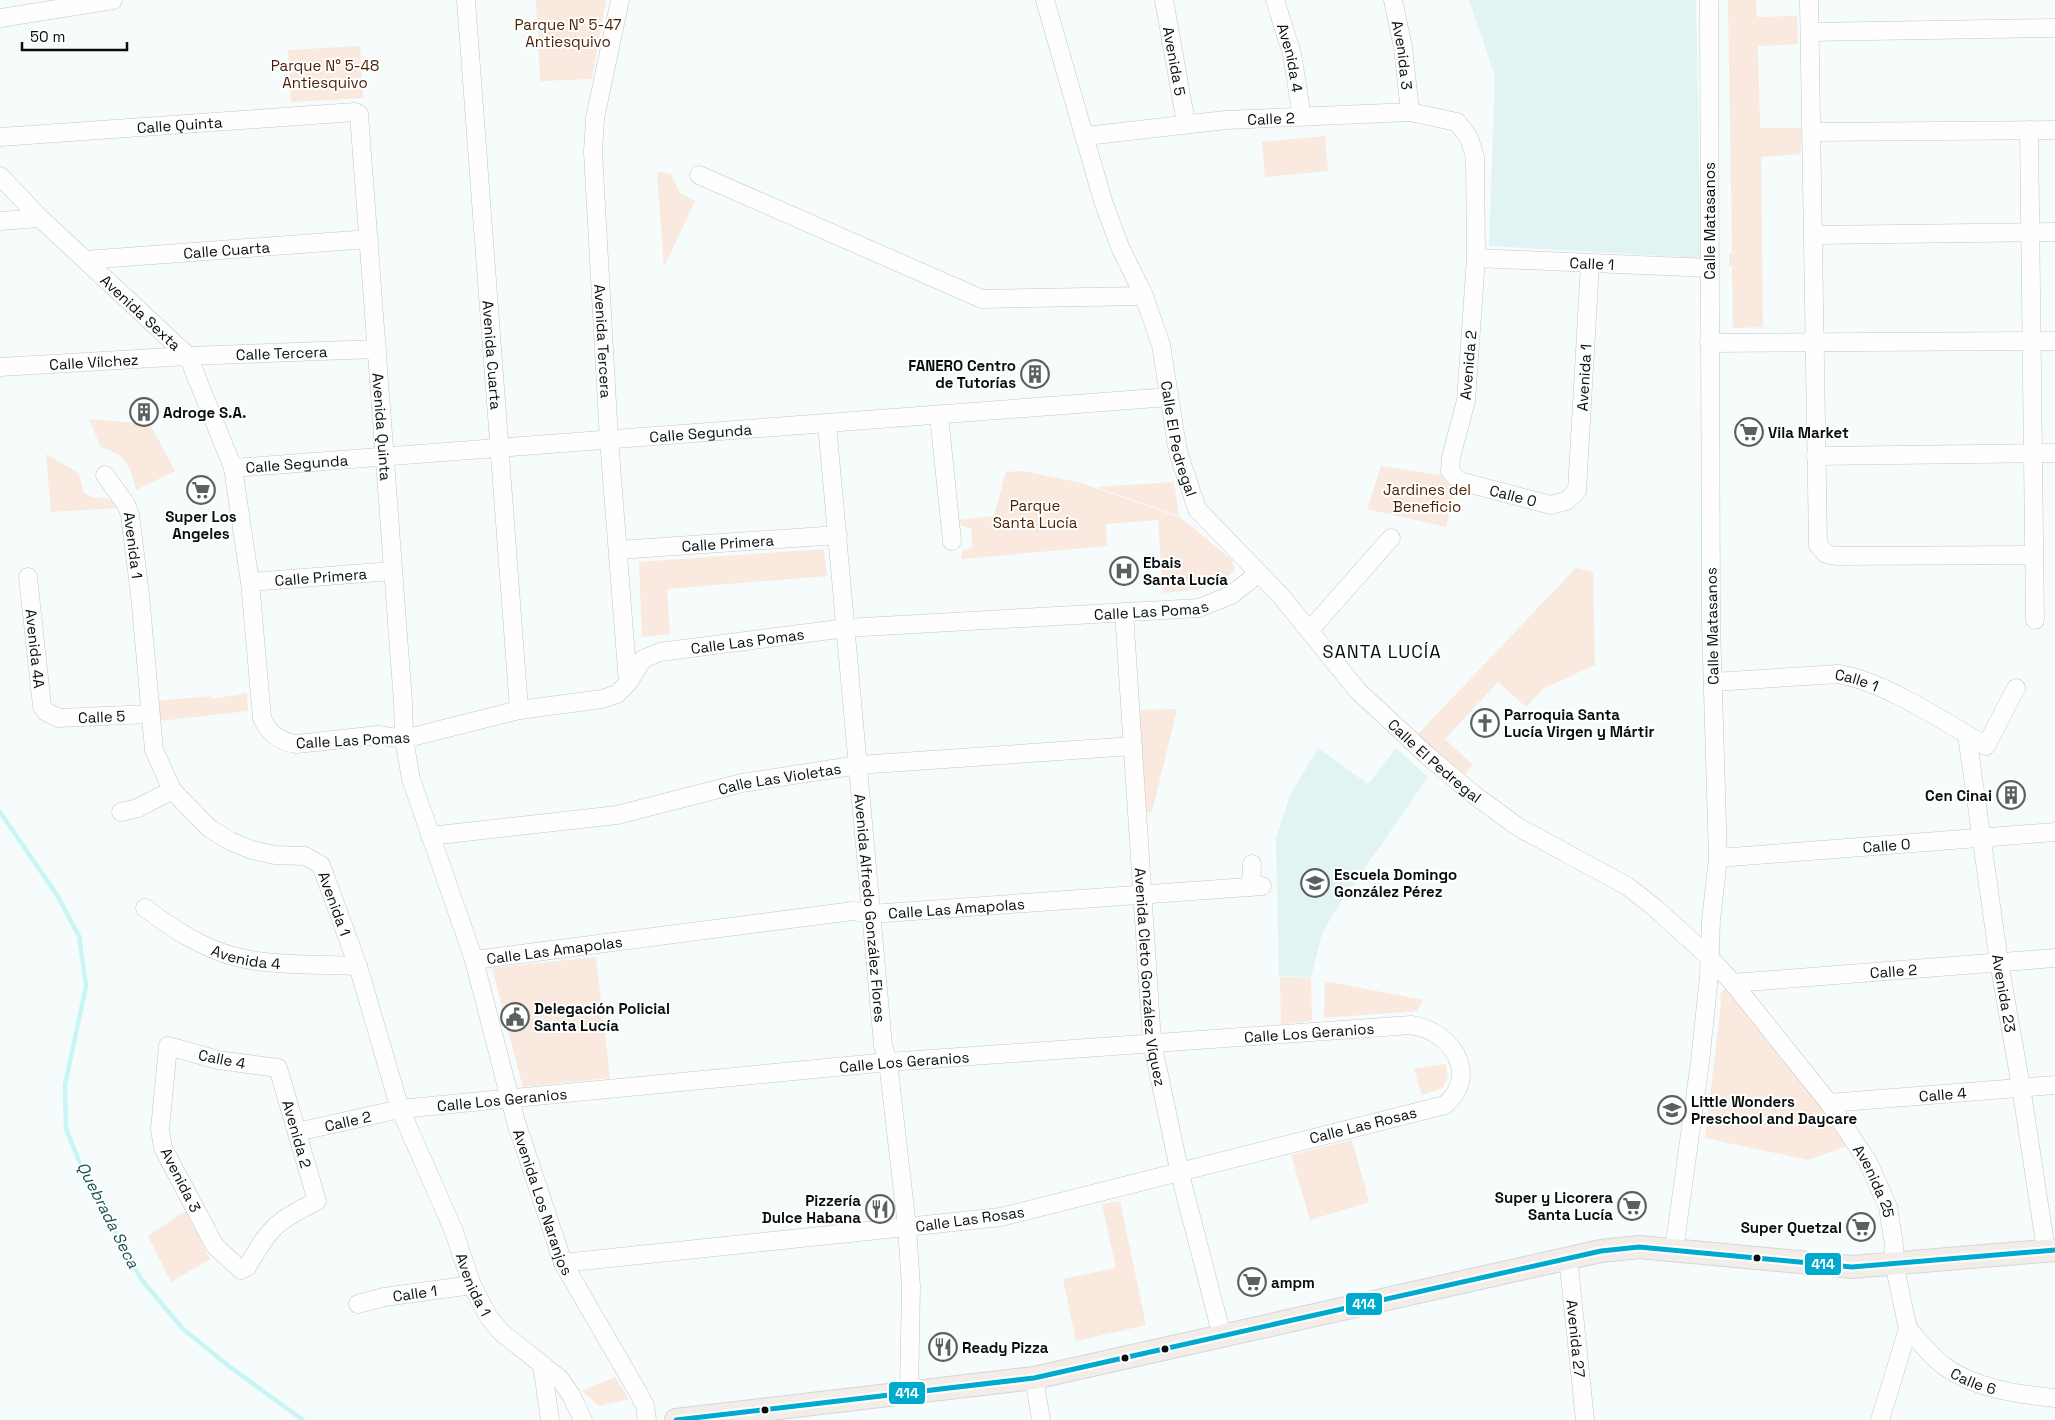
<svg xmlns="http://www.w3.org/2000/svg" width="2055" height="1420" viewBox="0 0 2055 1420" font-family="'Space Grotesk',sans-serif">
<rect width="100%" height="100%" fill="#f6fbfb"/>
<!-- built -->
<path fill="#e2f3f3" d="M1469,0H1696L1701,258L1489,246L1495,76Z
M1318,748L1368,784L1396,748L1428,777L1333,914L1322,934L1311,977L1279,976L1276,839L1290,795Z"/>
<!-- green -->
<path fill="#f9e9de" d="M536,0H606L592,79L540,81Z
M1728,0H1756L1757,17L1797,16L1798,44L1758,46L1760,128H1801V154L1761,157L1763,327L1733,328L1732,266H1729V254L1732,253Z
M360,46L363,98L291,102L288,50Z
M1325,136L1328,171L1265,177L1262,142Z
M657,172L671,174L680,193L695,201L664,267Z
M89,419L150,424L175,471L136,490C131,467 126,453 101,448Z
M46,454L79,473L84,493L93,497L118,500L119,508L51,512Z
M1381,466L1445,476L1456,487L1446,527L1367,509Z
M1023,471L1081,483L1181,518L1232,560L1235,570L1219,584L1199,589L1163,593L1158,520L1106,524L1107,546L961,559L962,551L973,548L971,528L962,526L959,520L994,516L1006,472Z
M1174,482L1179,516L1097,487Z
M824,549L827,576L667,589L670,634L642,637L639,562Z
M1576,568L1593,572L1595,665L1544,688L1526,707L1498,682L1445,739L1473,765L1462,778L1416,736Z
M247,693L248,711L159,721L157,701L210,696L213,699Z
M1177,709L1152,812L1145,813L1139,710Z
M596,957L610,1078L523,1087L492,968Z
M1280,977L1311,978L1312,1021L1281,1024Z
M1325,981L1423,1000L1417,1011L1324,1018Z
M1725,988L1812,1095L1850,1145L1808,1160L1705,1138L1721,1005L1720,994Z
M1446,1064L1448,1076L1443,1088L1422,1095L1414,1069Z
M1352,1140L1369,1202L1310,1220L1291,1155Z
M1120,1201L1146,1325L1076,1341L1063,1279L1116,1268L1102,1204Z
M186,1211L210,1259L171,1282L148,1236Z
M615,1377L629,1399L599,1406L582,1391Z"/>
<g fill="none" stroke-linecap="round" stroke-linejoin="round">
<!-- stream -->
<path stroke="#c8f5f5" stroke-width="4.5" d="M0,812L57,895L79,936L86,986L65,1085L66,1129L86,1178L141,1279L183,1329L230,1367L303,1420"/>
<defs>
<g id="minor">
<path id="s1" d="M466,0L519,710"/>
<path id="s2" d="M620,0L595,118L593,152L609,440L628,683"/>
<path id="s3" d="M1045,0L1103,201L1120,247L1144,296L1161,345L1178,452L1197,509L1281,596L1358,691L1428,756L1473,794L1518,827L1627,886L1654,907L1710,958L1733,983L1829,1103L1868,1162L1888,1207L1894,1245V1263L1908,1329L1880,1420"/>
<path id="s4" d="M1164,0L1186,123"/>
<path id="s5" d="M1275,0L1292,54L1302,117"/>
<path id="s6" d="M1393,0L1403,47L1410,112"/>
<path d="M1809,0L1818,545L1826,554L1836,556L2034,555"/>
<path d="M0,18L113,0"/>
<path d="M1810,32L2055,28"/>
<path d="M2029,130L2035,620"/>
<path d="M1813,132L2055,130"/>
<path id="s7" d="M1086,136L1226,120L1410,112L1457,122L1469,138L1475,157L1476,258L1466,401L1451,457L1450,471L1459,481L1551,505L1566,501L1577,491L1590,264"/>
<path id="s8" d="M0,137L355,112L359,114L403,702L404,739L411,779L474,960L516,1122L563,1263L639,1394L645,1406L647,1420"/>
<path d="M699,175L982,299L1144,296"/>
<path id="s9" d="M0,176L40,218L188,356L233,468L250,582L262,718C269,734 280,742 297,744L378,735L404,739L519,710L602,699L617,694L628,683L643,659L660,652L846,628L1199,608L1231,595L1259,573"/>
<path d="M0,221L40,218"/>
<path d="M1814,235L2055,232"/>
<path id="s10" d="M1476,258L1709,268"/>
<path id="s11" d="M85,260L369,239"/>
<path d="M1709,343L2055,341"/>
<path id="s12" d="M0,367L188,356L377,349"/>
<path d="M939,416L952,541"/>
<path id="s13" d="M827,424L883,1045L888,1062L907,1227L911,1287L909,1391"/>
<path d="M1816,456L2055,453"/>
<path id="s14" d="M233,468L1169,397"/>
<path id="s15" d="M105,475L126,504L130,515L140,595L154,750L172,790L209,828L230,841L252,850L275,855L305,856L321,865L358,966L400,1109L453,1229L472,1285L488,1316L501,1332L560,1379L571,1395L583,1420"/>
<path id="s16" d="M618,550L838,535"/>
<path id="s17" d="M28,577L42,706L46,712L59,718L150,714"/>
<path id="s18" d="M250,582L392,571"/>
<path id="s19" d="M1124,612L1152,1042L1180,1174L1222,1336"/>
<path d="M1309,631L1391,538"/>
<path id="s20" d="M1713,682L1838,674C1884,681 1945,722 1986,746L2016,688"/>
<path id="s21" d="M1967,735L1999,962L2021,1087L2046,1250"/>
<path d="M121,812L138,808L172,790"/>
<path id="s22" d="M430,836L617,815L742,783L858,765L1133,746"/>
<path id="s23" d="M1718,858L2055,832"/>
<path d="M1251,887L1252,864"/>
<path id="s24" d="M145,908C173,929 202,948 236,957C271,966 321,964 358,966"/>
<path id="s25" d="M474,960L853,911L871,914L1262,886"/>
<path id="s26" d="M1733,983L2055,958"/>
<path d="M168,1046L218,1060L278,1068L317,1201C275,1222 271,1226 247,1267L241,1270L215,1246L163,1148L160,1129Z"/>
<path id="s27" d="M1829,1103L2055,1085"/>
<path id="s28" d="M297,1132L400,1109L888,1062L1411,1025C1450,1030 1481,1074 1445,1105L1001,1217L563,1263"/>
<path d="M1674,1250L1700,1062L1709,976L1711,920L1718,858L1711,625L1709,0"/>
<path id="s29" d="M1568,1257L1585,1420"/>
<path id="s30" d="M358,1304L384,1297L472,1285"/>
<path id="s31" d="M1908,1329C1919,1341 1931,1356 1944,1366C1976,1389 2016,1394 2055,1398"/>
<path d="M542,1364L550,1420"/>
<path d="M1034,1378L1041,1420"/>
</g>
<path id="major" d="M676,1420L1034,1378L1601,1251L1639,1247L1852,1267L2055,1250"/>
</defs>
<!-- minor casing -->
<use href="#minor" stroke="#c2c7c7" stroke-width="19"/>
<!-- major casing -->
<use href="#major" stroke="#d4d7d7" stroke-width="24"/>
<!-- minor -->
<use href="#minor" stroke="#fefefe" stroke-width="18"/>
<!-- major -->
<use href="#major" stroke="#f2ede8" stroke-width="22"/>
<defs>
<path id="bus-1" d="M676,1420L1034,1378L1601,1251L1639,1247L1852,1267L2055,1250"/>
</defs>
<!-- bus-1 casing -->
<use href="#bus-1" stroke="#fff" stroke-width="9"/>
<!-- bus-1 -->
<use href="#bus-1" stroke="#00a9ce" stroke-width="5"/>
</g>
<!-- icons -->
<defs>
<symbol id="building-ring" viewBox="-11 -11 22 22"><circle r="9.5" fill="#fff" stroke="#5b6161" stroke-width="1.5"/><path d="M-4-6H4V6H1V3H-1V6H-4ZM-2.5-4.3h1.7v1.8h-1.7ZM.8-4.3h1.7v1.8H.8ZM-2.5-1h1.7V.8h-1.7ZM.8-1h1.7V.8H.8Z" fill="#5b6161"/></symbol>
<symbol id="supermarket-ring" viewBox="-11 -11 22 22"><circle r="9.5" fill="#fff" stroke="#5b6161" stroke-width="1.5"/><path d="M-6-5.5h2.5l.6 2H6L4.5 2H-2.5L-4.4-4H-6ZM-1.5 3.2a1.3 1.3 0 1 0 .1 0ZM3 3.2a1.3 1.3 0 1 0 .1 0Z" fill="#5b6161"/></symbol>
<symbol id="hospital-ring" viewBox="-11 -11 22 22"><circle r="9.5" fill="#fff" stroke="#5b6161" stroke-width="1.5"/><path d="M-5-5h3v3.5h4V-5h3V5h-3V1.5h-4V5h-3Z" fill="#5b6161"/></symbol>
<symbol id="church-ring" viewBox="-11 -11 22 22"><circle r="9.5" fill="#fff" stroke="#5b6161" stroke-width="1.5"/><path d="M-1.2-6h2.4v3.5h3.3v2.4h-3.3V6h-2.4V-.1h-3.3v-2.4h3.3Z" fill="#5b6161"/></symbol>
<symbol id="school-ring" viewBox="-11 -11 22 22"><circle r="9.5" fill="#fff" stroke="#5b6161" stroke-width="1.5"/><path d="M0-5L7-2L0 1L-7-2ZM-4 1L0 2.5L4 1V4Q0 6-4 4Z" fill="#5b6161"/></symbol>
<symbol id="civic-ring" viewBox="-11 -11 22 22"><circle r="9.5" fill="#fff" stroke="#5b6161" stroke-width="1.5"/><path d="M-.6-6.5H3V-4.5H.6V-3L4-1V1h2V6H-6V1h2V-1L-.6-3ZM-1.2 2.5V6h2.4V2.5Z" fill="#5b6161"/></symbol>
<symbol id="restaurant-ring" viewBox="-11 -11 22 22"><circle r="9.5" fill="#fff" stroke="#5b6161" stroke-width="1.5"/><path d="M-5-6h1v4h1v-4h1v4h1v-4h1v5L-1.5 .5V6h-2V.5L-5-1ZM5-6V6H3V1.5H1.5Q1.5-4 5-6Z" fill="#5b6161"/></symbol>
</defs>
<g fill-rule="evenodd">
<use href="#building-ring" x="1019" y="358" width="32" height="32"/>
<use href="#building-ring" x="128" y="396" width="32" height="32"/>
<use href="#supermarket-ring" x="1733" y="416" width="32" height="32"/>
<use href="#supermarket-ring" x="185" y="474" width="32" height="32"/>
<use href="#hospital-ring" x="1108" y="555" width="32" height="32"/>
<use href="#church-ring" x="1469" y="707" width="32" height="32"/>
<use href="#building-ring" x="1995" y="779" width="32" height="32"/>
<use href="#school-ring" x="1299" y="867" width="32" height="32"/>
<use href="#civic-ring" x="499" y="1001" width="32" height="32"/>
<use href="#school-ring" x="1656" y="1094" width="32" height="32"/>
<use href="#supermarket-ring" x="1616" y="1190" width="32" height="32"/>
<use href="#restaurant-ring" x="864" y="1193" width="32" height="32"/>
<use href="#supermarket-ring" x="1845" y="1211" width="32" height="32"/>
<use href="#supermarket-ring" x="1236" y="1266" width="32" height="32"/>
<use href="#restaurant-ring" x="927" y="1331" width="32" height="32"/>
</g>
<!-- markers -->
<g fill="#080e0e" stroke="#fff" stroke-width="2">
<circle cx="1757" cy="1258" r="4.5"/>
<circle cx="1165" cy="1349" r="4.5"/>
<circle cx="1125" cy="1358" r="4.5"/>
<circle cx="765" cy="1410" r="4.5"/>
</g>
<g text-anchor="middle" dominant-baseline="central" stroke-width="4" stroke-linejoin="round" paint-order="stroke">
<!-- park labels -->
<g font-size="15" fill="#481f02" stroke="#fff">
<text x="568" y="24">Parque N° 5-47<tspan x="568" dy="17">Antiesquivo</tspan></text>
<text x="325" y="65">Parque N° 5-48<tspan x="325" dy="17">Antiesquivo</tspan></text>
<text x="1427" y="489">Jardines del<tspan x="1427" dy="17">Beneficio</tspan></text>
<text x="1035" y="505">Parque<tspan x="1035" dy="17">Santa Lucía</tspan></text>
</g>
<!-- street labels -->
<g font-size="15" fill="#080e0e" stroke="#fff">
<text stroke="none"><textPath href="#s6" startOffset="56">Avenida 3</textPath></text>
<text stroke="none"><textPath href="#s5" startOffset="60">Avenida 4</textPath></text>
<text stroke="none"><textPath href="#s4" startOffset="62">Avenida 5</textPath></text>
<text stroke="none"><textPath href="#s7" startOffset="186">Calle 2</textPath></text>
<text stroke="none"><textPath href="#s8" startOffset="180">Calle Quinta</textPath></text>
<text transform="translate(1709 221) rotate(-90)">Calle Matasanos</text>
<text stroke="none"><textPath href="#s11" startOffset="142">Calle Cuarta</textPath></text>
<text stroke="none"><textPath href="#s10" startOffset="116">Calle 1</textPath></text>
<text stroke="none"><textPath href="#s9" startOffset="196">Avenida Sexta</textPath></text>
<text stroke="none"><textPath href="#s2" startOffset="344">Avenida Tercera</textPath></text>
<text stroke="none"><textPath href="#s12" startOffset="282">Calle Tercera</textPath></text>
<text stroke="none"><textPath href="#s1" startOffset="356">Avenida Cuarta</textPath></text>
<text stroke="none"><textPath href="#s12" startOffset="94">Calle Vílchez</textPath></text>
<text transform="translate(1468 365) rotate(-85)">Avenida 2</text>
<text stroke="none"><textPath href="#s7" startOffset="982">Avenida 1</textPath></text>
<text stroke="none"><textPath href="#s8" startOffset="674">Avenida Quinta</textPath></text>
<text stroke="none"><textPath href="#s14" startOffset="469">Calle Segunda</textPath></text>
<text stroke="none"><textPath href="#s3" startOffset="460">Calle El Pedregal</textPath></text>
<text stroke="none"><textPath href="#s14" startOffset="64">Calle Segunda</textPath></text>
<text stroke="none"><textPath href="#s7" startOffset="799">Calle 0</textPath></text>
<text stroke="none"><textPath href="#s16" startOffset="110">Calle Primera</textPath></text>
<text stroke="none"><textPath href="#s15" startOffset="78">Avenida 1</textPath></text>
<text stroke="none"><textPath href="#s18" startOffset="71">Calle Primera</textPath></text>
<text stroke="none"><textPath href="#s9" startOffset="1560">Calle Las Pomas</textPath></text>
<text transform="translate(1712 626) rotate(-91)">Calle Matasanos</text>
<text stroke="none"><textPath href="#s9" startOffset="1155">Calle Las Pomas</textPath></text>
<text stroke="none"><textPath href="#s17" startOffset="72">Avenida 4A</textPath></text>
<text stroke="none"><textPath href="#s20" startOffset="145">Calle 1</textPath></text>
<text stroke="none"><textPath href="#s17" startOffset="194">Calle 5</textPath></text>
<text transform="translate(353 740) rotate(-3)">Calle Las Pomas</text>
<text stroke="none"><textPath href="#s3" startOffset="880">Calle El Pedregal</textPath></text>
<text stroke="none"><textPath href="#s22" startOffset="355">Calle Las Violetas</textPath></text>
<text stroke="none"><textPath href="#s23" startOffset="169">Calle 0</textPath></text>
<text stroke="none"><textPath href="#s15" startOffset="542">Avenida 1</textPath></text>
<text stroke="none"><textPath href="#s13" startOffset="486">Avenida Alfredo González Flores</textPath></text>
<text stroke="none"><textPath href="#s25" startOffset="486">Calle Las Amapolas</textPath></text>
<text stroke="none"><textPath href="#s25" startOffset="81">Calle Las Amapolas</textPath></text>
<text stroke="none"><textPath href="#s24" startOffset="114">Avenida 4</textPath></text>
<text stroke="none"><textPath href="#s26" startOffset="161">Calle 2</textPath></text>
<text stroke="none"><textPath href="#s19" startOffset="366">Avenida Cleto González Víquez</textPath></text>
<text stroke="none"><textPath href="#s21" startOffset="261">Avenida 23</textPath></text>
<text stroke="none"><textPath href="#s28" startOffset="1018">Calle Los Geranios</textPath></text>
<text transform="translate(222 1059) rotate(11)">Calle 4</text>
<text stroke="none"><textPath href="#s28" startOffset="612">Calle Los Geranios</textPath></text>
<text stroke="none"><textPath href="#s27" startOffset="114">Calle 4</textPath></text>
<text stroke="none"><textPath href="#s28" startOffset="208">Calle Los Geranios</textPath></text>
<text stroke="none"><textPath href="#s28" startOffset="52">Calle 2</textPath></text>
<text transform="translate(1363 1125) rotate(-14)">Calle Las Rosas</text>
<text transform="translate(297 1134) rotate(74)">Avenida 2</text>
<text transform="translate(181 1180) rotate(63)">Avenida 3</text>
<text stroke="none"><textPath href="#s3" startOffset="1499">Avenida 25</textPath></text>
<text stroke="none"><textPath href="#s8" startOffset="1471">Avenida Los Naranjos</textPath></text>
<text transform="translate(970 1219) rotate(-8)">Calle Las Rosas</text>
<text stroke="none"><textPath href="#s15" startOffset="948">Avenida 1</textPath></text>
<text stroke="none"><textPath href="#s30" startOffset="58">Calle 1</textPath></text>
<text stroke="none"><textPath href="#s29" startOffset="82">Avenida 27</textPath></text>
<text stroke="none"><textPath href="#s31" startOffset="85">Calle 6</textPath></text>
</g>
<!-- poi labels -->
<g font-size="15" font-weight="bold" fill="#080e0e" stroke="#fff" text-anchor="start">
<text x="1016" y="365" text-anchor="end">FANERO Centro<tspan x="1016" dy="17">de Tutorías</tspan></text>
<text x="163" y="412">Adroge S.A.</text>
<text x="1768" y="432">Vila Market</text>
<text x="201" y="516" text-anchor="middle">Super Los<tspan x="201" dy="17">Angeles</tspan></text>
<text x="1143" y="562">Ebais<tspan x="1143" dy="17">Santa Lucía</tspan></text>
<text x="1504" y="714">Parroquia Santa<tspan x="1504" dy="17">Lucía Virgen y Mártir</tspan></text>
<text x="1992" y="795" text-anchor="end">Cen Cinai</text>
<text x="1334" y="874">Escuela Domingo<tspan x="1334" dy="17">González Pérez</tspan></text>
<text x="534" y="1008">Delegación Policial<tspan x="534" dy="17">Santa Lucía</tspan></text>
<text x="1691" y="1101">Little Wonders<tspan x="1691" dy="17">Preschool and Daycare</tspan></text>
<text x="1613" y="1197" text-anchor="end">Super y Licorera<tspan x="1613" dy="17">Santa Lucía</tspan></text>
<text x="861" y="1200" text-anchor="end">Pizzería<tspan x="861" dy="17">Dulce Habana</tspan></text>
<text x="1842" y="1227" text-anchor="end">Super Quetzal</text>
<text x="1271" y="1282">ampm</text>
<text x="962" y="1347">Ready Pizza</text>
</g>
<!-- water labels -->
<g font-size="16" font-style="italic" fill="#1c5152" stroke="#fff">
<text transform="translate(108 1215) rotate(63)">Quebrada Seca</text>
</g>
<!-- quarter labels -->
<g font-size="18" letter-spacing="1" fill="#080e0e" stroke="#fff">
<text x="1382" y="651">SANTA LUCÍA</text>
</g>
</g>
<g stroke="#fff" stroke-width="2">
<rect x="1804" y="1252" width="38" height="24" rx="5" fill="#00a9ce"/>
<rect x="1345" y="1292" width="38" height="24" rx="5" fill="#00a9ce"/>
<rect x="888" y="1381" width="38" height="24" rx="5" fill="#00a9ce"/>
</g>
<g font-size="14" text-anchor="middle" font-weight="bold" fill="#fff">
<text x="1823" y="1269">414</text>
<text x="1364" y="1309">414</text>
<text x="907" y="1398">414</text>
</g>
<!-- scale -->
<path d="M22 42v8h105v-8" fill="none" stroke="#080e0e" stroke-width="2.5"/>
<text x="30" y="42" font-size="15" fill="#080e0e" stroke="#ffffff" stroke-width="4" paint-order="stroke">50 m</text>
</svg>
